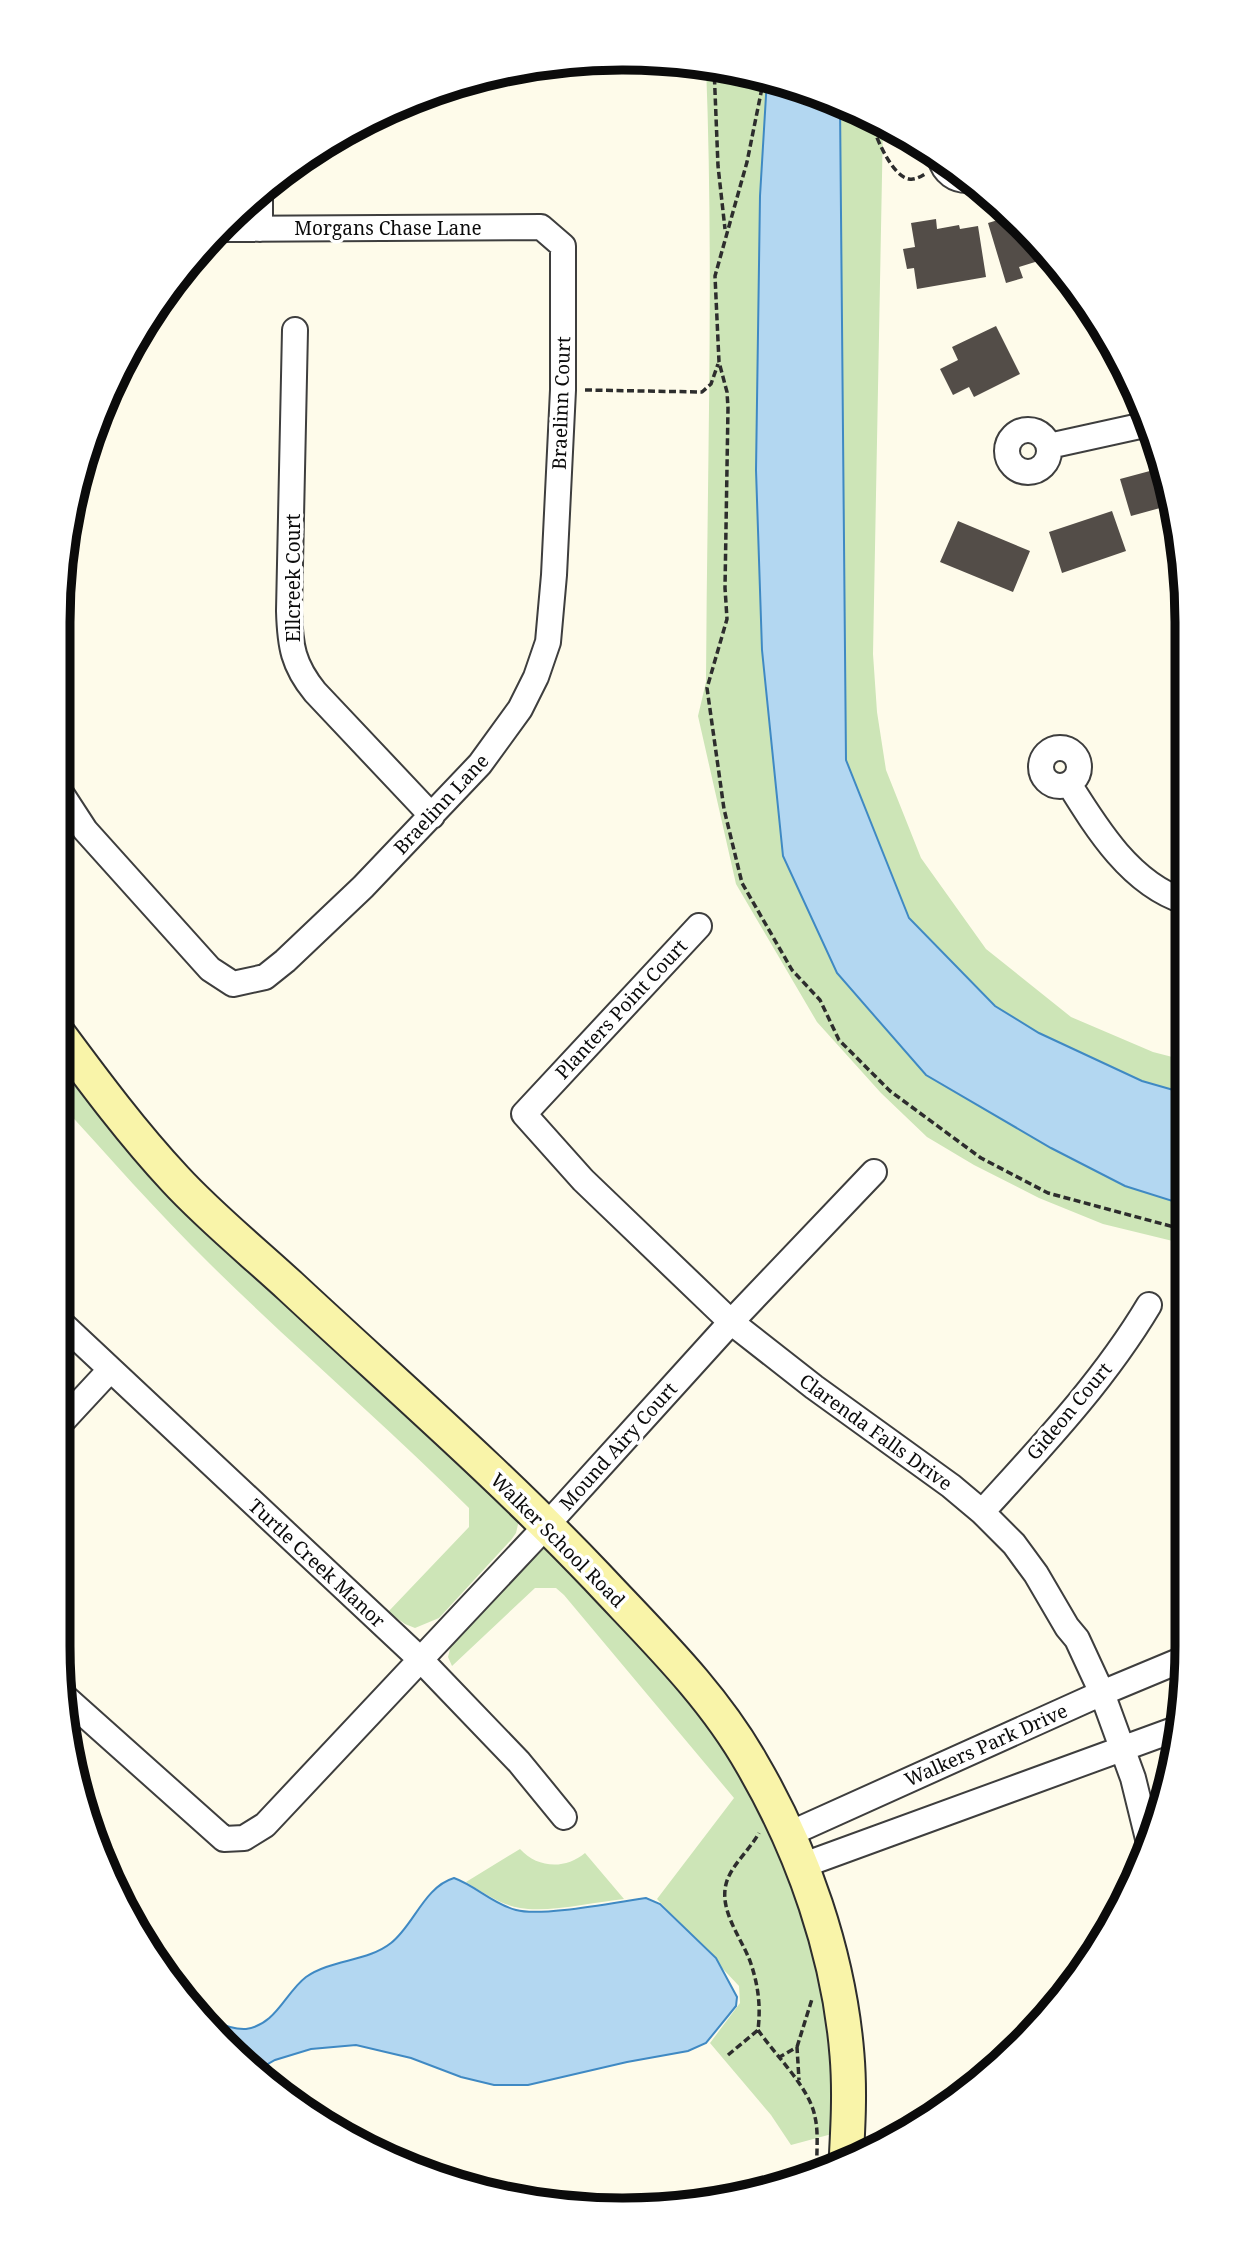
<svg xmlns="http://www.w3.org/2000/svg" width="1245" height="2268" viewBox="0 0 1245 2268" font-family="'Noto Serif',serif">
<rect width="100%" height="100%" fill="#fefbea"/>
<!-- green -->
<path fill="#cde5b7" d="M706,65L804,88L883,123L873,654L877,712L886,770L921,858L986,949L1071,1017L1153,1052L1184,1060L1185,1244L1103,1224L1039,1198L974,1165L927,1137L881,1093L817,1022L736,884L698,716L706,682C707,476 714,271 706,65Z
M58,1062L162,1183L519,1520L516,1533L511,1540L439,1618L415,1628L405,1624L388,1612L469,1527V1508C385,1424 294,1347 210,1264C157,1212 108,1156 58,1101Z
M549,1547L723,1728L819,1935L843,2131L791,2145L771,2115L710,2043L740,2003L739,1986L657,1899L734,1798L564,1595L556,1588H535L452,1666L448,1657L452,1641L537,1550Z
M520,1849C537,1868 565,1870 585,1853L624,1899C594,1902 549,1913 520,1908C501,1905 482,1892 466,1882Z"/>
<!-- water -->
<path fill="#b3d7f1" stroke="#3f89c3" stroke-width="2" d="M767,79L804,88L840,104L846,760L909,918L995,1006L1039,1033L1142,1081L1184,1093L1185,1205L1125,1186L1051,1148L926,1075L837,973L783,856L762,650L756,470L760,196Z
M454,1878C476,1886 493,1904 516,1910C542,1917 617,1902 646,1898L660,1904L716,1958L737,1997L736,2006L706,2043L688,2051L627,2062L528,2085H494L461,2077L411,2058L356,2045L311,2049L275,2060L259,2069L205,2018C217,2022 232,2030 246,2029C276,2025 285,1993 306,1977C332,1959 367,1962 391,1943C414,1925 424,1887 454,1878Z"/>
<!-- building -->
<path fill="#534d48" d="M1011,216L1048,258L1019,267L1023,278L1006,283L988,223Z
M936,219L937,229L959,225L960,229L978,226L986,277L917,289L914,268L907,269L903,249L915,247L911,223Z
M996,326L1020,374L974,397L969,387L953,395L940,369L958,360L952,347Z
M1161,468L1171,505L1131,516L1120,479Z
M1112,511L1126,551L1062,573L1049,532Z
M958,521L1030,551L1013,592L940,562Z"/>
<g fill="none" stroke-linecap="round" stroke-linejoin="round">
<defs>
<path id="street" d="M940,158C944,173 955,181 970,180
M260,192V229
M295,330L289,611C290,646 293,665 315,692L432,816
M1007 451a21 21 0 1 1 42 0a21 21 0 1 1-42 0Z
M1049,446L1149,424
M1041 767a19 19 0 1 1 38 0a19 19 0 1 1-38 0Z
M1069,784C1097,829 1131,884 1184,901
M59,790L85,830L210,969L233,984L265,977L285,961L363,887L480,764L520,709L536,677L548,642L554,575L563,390V246L541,227L220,229
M699,926L524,1114L583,1180L731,1322L814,1387L951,1486L982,1512L1014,1544L1036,1574L1067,1627L1077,1639L1102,1693L1133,1778L1148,1839
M58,1320L420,1659L519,1762L564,1817
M58,1426L110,1370
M982,1512C1042,1446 1103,1382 1149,1305
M66,1698L224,1839L244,1838L265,1825L547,1525L731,1322L874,1172
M787,1835L1102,1693L1186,1658
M801,1866L1179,1728"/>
<path id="secondary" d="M58,1033C95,1083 133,1134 175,1179C210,1217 252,1251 290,1286C393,1382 500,1475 597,1577C652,1636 712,1693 752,1764C803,1851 839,1955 847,2055C850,2091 848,2127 846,2163"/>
</defs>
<!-- street casing -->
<use href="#street" stroke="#3e3e3e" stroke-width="28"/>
<!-- secondary casing -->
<use href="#secondary" stroke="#2d2d2d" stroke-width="37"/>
<!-- path -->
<path stroke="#2d2d2d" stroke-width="3.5" stroke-dasharray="7 3.5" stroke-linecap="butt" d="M714,67L718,166L725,229
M764,78L747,162L715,276L719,362L727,392L728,408L725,588L727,619L707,688L724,809L742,883L792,970L820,1000L839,1040L890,1091L981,1158L1048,1193L1185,1230
M870,118C874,133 891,176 909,179C915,180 920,177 925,174
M585,390L702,392L711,384L718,364
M758,2030C775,2055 810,2088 815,2117C819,2134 816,2154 817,2172
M797,2047L812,1999
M728,2055L758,2030C761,2005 758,1984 750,1961C740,1935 716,1907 728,1878C735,1862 750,1849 759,1833
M778,2058L797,2047L799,2080"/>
<!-- street -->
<use href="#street" stroke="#fff" stroke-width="24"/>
<!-- secondary -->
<use href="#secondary" stroke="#f9f4a9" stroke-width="33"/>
</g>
<g text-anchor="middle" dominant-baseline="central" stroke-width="7" stroke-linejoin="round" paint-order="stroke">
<!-- street labels -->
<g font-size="19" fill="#0b0b0b" stroke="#fff">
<text x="388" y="228">Morgans Chase Lane</text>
<text transform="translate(561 403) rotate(-88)">Braelinn Court</text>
<text transform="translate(293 578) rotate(-90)">Ellcreek Court</text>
<text transform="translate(441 804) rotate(-47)">Braelinn Lane</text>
<text transform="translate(621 1009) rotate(-47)">Planters Point Court</text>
<text transform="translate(1069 1411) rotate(-50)">Gideon Court</text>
<text transform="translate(876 1432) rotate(36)">Clarenda Falls Drive</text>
<text transform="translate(618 1446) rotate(-48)">Mound Airy Court</text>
<text transform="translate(558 1540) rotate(45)">Walker School Road</text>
<text transform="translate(317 1563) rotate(43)">Turtle Creek Manor</text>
<text transform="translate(986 1745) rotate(-24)">Walkers Park Drive</text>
</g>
</g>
<!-- crop -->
<path d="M0 0H1245V2268H0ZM622 70H623A552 552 0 0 1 1175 622V1646A552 552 0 0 1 623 2198H622A552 552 0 0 1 70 1646V622A552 552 0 0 1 622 70Z" fill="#fff" fill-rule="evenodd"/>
<path fill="none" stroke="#0b0b0b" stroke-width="9" d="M622 70H623A552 552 0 0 1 1175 622V1646A552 552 0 0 1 623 2198H622A552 552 0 0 1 70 1646V622A552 552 0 0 1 622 70Z"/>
</svg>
